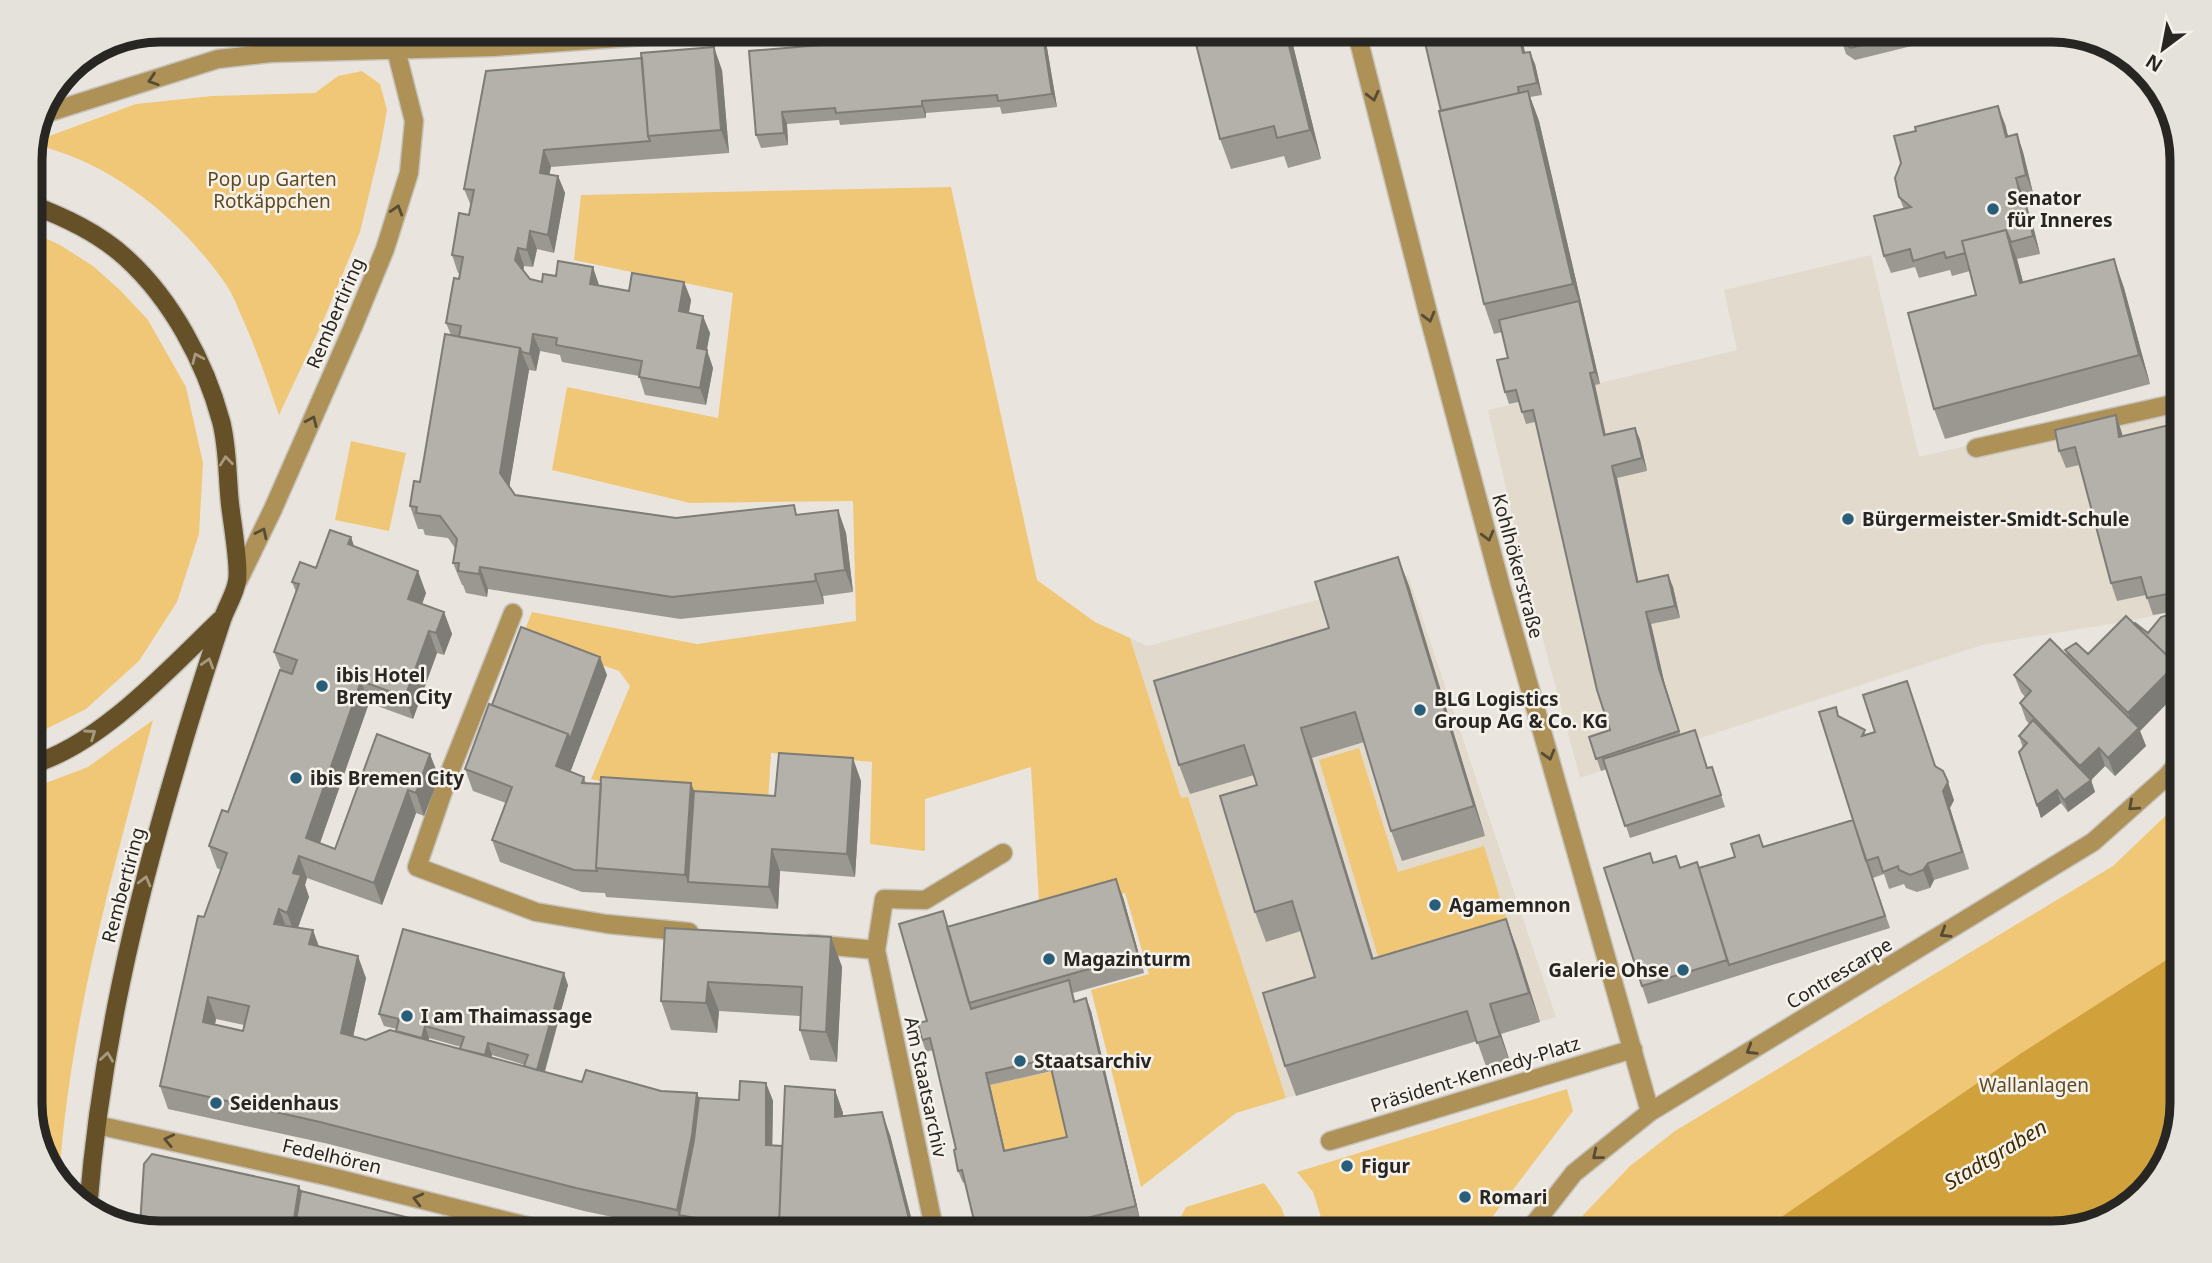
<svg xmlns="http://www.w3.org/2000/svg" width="2212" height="1263" viewBox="0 0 2212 1263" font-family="'Noto Sans',sans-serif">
<rect width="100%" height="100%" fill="#e9e5de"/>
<!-- built -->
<path fill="#e1dacd" d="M1871,255L1919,457L2182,395V610L2123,622L1982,645L1580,778L1527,580L1488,410L1737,350L1724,290Z
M1408,575L1556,1017L1286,1098L1188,798L1181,799L1130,638L1148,646Z"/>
<!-- green -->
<path fill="#f0c777" d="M362,71L380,84L387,110L380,149L360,232L324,319L279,415C267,381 256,348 241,315C237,306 233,295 227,286C184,223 118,167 44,147V138L136,104L212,96L315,93L338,76Z
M951,187L1037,580L1095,622L1130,638L1181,798L1188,797L1286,1098L1236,1113L1141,1187L1091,990L1149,974L1125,893L1040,919L1031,767L925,799V851L870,844L872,762L771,753L768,802L626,788L591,779L630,686L619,671L522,637L532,612L697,644L856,621L853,501L690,503L552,470L567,387L718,418L733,293L574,260L581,195Z
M30,231L60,245L93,266L121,291L148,320L186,387L203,463L199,534L177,602L139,661L86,709L30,737Z
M351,441L406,453L389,531L335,520Z
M153,720C113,871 69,1024 59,1181L47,1169L30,1111V789L88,767Z
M1359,748L1398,872L1484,846L1514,944L1386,983L1319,760Z
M2182,800V1104L2165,1168L2118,1216L2052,1233H1566L1630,1166L1675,1131L2113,866Z
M1054,1071L1072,1149L1008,1164L990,1085Z
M1567,1089L1573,1111L1480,1233H1326L1313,1192L1297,1172Z
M1264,1183L1281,1207L1291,1233H1182L1178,1222L1186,1207Z"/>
<!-- water -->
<path fill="#d1a23c" d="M2182,950V1104L2165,1168L2118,1216L2053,1233H1758L2023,1052Z"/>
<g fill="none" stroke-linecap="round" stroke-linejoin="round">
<defs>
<path id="minor" d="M1356,30L1429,317L1501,587L1650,1112
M2164,94L2182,157
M47,113L218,59L271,53L494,47L729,30
M1976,448L2182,402
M238,581L273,509L353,327L385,249L409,173L414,121L391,30
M513,613L449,774L417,867L536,912L607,924L689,932
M811,944L876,950
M97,1125L331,1177L555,1233
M1330,1141L1633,1049
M935,1233L876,950L884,899L925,900L1003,853
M1527,1233L1574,1173L1650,1112L2093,842L2167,776L2182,758"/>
<path id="major" d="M30,204C64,217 99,233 126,258C172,300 205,362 221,421C228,447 227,476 230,504C232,522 240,567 237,581C235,595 225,609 221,623C206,669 191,715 178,761C134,908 100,1056 88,1209
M30,765C99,746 169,669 220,620"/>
</defs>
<!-- minor casing -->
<use href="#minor" stroke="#c6c3bc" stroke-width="21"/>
<!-- major casing -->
<use href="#major" stroke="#c6c3bc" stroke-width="21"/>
<!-- minor -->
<use href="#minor" stroke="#ae9156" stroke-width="18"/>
<!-- major -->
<use href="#major" stroke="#655027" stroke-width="18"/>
</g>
<!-- wall -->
<path fill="#9b9892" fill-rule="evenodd" d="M999,30H1043L1045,36L1057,107L1002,114L1000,107L926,113V118L840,125L839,120L787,124L788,145L761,148L756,135L749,51Z
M1925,30L1928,42L1855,60L1846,54L1842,42Z
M1292,41L1321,159L1288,168L1284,156L1231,169L1220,139Z
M1525,53L1535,64L1542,95L1530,97L1539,121L1600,384L1595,385L1606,435L1635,428L1640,440L1647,471L1617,478L1638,581L1668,575L1673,587L1680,618L1651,624L1664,681L1680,734L1708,768L1712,767L1725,807L1630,838L1607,769L1601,771L1589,737L1610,730L1535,422L1526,424L1519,402L1509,404L1505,392L1508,358L1502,332L1494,334L1484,304L1441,111Z
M722,70L729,153L551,167L549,174L558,176L565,193L554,253L537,249L533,267L524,266L523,271L530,279L542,282L599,285V286L629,291L684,282L691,300L689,313L710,333L706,350L713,368L706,405L645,395L639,376L562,362L560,355L540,351L536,371L529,370L509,487L515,495L676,518L798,515L838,510L846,533L853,592L823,596L824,604L680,619L488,589L487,597L466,593L463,585H462L453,563L455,548L448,538L425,535L423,529H418L410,506L420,482L451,335L446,323L460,273H458L452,255L469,215L471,206L464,189L486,71Z
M2005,124L2008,137L2017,134L2023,152L2033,193L2023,195L2025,205L2032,222L2040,254L2017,259L2023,282L2114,259L2124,288L2150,384L1945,439L1934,409L1976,295L1970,271L1952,276L1950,270L1919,278L1915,267L1891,273L1884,256L1904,209L1899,197Z
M2116,415L2122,436L2182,422V610L2153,615L2146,595L2117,601L2111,583L2079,465L2066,468L2059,451Z
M354,547L426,593L422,604L444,612L452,634L444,655L437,653L413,719L369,703L320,843L335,849L377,734L439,777L424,816L416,813L382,905L307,878L305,885L309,897L298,928L319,947L366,978L353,1037L366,1040L396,1031L397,1029L384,1026L379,1014L568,985L545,1072L582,1082L661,1091L697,1093L699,1098L739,1100L766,1083L773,1101L772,1145L782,1146L835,1090L843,1113V1116L890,1135L915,1233H689L584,1211L329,1144L168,1109L160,1086L204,917L221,870L217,868L209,846L228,812L281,670L274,652L296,592L292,582ZM216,1019L244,1025L243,1031L215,1024ZM429,1038L461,1047L460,1049L429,1040ZM492,1055L525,1065L524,1066L492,1057Z
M1398,557L1409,586L1485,836L1402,861L1391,831L1364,742L1312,758L1373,959L1506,919L1517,949L1540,1022L1501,1034L1511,1065L1488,1072L1477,1041L1296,1096L1285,1066L1315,977L1301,931L1266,942L1255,912L1257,785L1254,775L1190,794L1179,765L1329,628Z
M2182,611V688L2140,731L2146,746L2115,776L2105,766L2091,780L2095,792L2068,812L2061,803L2041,818L2037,805L2023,748L2019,736L2029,724L2026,720L2020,703L2025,697L2021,692L2014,675L2067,655L2065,650L2088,654L2134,624L2148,633Z
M607,675L570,772L584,777L586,783L601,784L691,783L694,791L775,796L861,781L855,877L780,871L778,909L606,897L605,893L582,892L500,862L492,840L506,803L473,791L465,769L492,705Z
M1913,698L1936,767L1954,800L1950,808L1969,869L1934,880L1930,888L1917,892L1906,888L1904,884L1889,889L1884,874L1873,878L1890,928L1648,1004L1642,986L1654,863L1676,856L1680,868H1699L1853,820L1839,716L1867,735L1875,732Z
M1123,897L1144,973L1073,993L1075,1001L1091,1011L1140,1219L1079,1233H977L965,1182L963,1183L958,1171L956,1149L933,1050L926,1052L922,1040L948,927ZM1052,1071L1067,1137L1005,1151L990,1085Z
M665,928L831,937L842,967L837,1062L810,1060L800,1030V1016L719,1011L717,1033L671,1030L661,1001Z
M299,1186L301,1191L470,1233H160L140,1228V1226Z"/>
<!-- shaded-wall -->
<path fill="#7e7c77" d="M1042,30H1043L1045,36L1057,107L1052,94Z
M1285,30H1288L1292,41L1321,159L1310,130Z
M1518,30H1520L1528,65L1523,53Z
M714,47L722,70L729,153L721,130Z
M1530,52L1535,64L1542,95L1537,83Z
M1528,91L1539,121L1600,384L1595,372L1579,301L1573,284Z
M922,101L926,113V118L922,106Z
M1998,106L2005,124L2013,155L2006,137Z
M782,112L787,124L788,145L784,133Z
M2017,134L2023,152L2033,193L2026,175Z
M544,150L551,167L546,190L540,173Z
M558,176L565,193L554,253L548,235Z
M2016,178L2023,195L2030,223L2023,205Z
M2026,205L2032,222L2040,254L2033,236Z
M2006,230L2017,259L2031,313L2020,283Z
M530,231L537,249L533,267L527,250Z
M518,248L524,266L522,278L515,260Z
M2114,259L2124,288L2150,384L2139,355Z
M593,267L599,285L596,302L590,284Z
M684,282L691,300L686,328L679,311Z
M703,316L710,333L704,366L697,348Z
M533,334L540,351L536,371L530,354Z
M520,348L529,370L508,495L500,473Z
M707,350L713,368L706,405L700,388Z
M1590,373L1595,385L1608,447L1604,435Z
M2116,415L2122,433L2126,454L2119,437Z
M1635,428L1640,440L1647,471L1642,458Z
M1612,466L1617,478L1641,594L1637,582Z
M838,510L846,533L853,592L845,570Z
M351,537L359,560L348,544Z
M1398,557L1409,586L1485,836L1474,806Z
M480,567L488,589L487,597L479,574Z
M418,571L426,593L416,621L408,599Z
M815,574L823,596L824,604L816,581Z
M1668,575L1673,587L1680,618L1675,606Z
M444,612L452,634L444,655L436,633Z
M1646,612L1651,624L1664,681L1683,743L1659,669Z
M429,631L437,653L413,719L405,697Z
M600,657L607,675L564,789L556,766L568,734Z
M2176,664L2182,682V688L2140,731L2146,746L2115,776L2108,758L2135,732L2128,713Z
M361,681L369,703L314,860L306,838Z
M1301,728L1312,758L1383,989L1372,959Z
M2099,748L2105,766L2090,781L2091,780L2095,792L2068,812L2064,800L2086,783L2080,766Z
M430,754L439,777L424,816L416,793Z
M853,758L861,781L855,877L847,854Z
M1948,782L1954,800L1950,808L1969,869L1943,791Z
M691,783L702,813L688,882L685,875Z
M408,790L416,813L382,905L374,883Z
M2057,790L2061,803L2041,818L2037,805Z
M772,849L780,871L778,909L769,887Z
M299,856L307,878L305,885L309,897L295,935L287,913L293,873Z
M1928,863L1934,880L1930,888L1923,870Z
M1116,879L1123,897L1144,973L1138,955Z
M279,909L288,931L274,924Z
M1506,919L1517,949L1540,1022L1529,993Z
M313,930L321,952L309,944Z
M831,937L842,967L837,1062L826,1032Z
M358,956L366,978L349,1055L341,1033Z
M564,973L568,985L539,1091L535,1079Z
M708,982L719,1011L717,1033L706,1003Z
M208,997L216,1019L211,1044L203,1022Z
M1086,998L1091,1011L1140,1219L1136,1206Z
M1490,1004L1501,1034L1511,1065L1500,1036Z
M425,1026L429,1038L424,1059L419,1047Z
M488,1043L492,1055L486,1076L482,1064Z
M986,1073L990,1085L1008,1164L1004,1151Z
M766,1083L773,1101L772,1163L766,1145Z
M835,1090L843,1113V1139L835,1117Z
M697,1093L705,1115L679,1215L677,1210Z
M882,1112L890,1135L915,1233H913L911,1227Z
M299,1186L308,1208L304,1233H292Z"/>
<!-- building -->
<path fill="#b4b1aa" stroke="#7e7c77" stroke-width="2" fill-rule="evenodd" d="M999,30H1042L1052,94L998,101L997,95L922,101V106L836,113L835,108L782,112L784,133L756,135L749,51Z
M1204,30H1285L1310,130L1277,138L1274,126L1220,139L1193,32Z
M1422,30H1518L1523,53L1530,52L1537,83L1518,87L1519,93L1441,111Z
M1839,30H1923L1851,48L1842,42Z
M714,47L721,130L648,136L641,53Z
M642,58L648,136L650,141L544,150L540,173L558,176L548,235L530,231L527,250L518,248L515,260L530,279L542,282L543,274L556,276L558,261L593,267L590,284L629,291L632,273L684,282L679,311L703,316L697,348L707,350L700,388L639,377L642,361L556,345L557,338L533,334L530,354L522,352L520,348L459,337L461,326L446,323L454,278L459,279L463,257L452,255L459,213L469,215L474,190L464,189L486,71Z
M1528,91L1573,284L1484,304L1439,111Z
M1998,106L2006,137L2017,134L2026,175L2016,178L2023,205H2026L2033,236L2011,242L2006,230L1962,241L1965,253L1946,258L1944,252L1913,261L1910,249L1884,256L1874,216L1911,207L1899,197L1895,178L1901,163L1894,136L1916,131L1915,127Z
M2006,230L2020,283L2114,259L2139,355L1934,409L1908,313L1976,295L1962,241Z
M1579,301L1595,372L1590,373L1604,435L1635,428L1642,458L1612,466L1637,582L1668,575L1675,606L1646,612L1659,669L1679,731L1596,759L1589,737L1610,730L1597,690L1533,410L1522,412L1516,390L1505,392L1497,360L1508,358L1499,320Z
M445,334L520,348L500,473L515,495L676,518L794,505L796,515L838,510L845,570L815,574L816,581L672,597L480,567L479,574L458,571L459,563H453L457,539L449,528L440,516L416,513L417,507L410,506L414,481L420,482Z
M2116,415L2119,437L2182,422V591L2147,598L2141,577L2111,583L2075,447L2059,451L2055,430Z
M330,530L351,537L348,544L418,571L408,599L444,612L436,633L429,631L405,697L361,681L306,838L335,849L377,734L430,754L416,793L408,790L374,883L299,856L293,873L301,875L287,913L279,909L274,924L313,930L309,944L358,956L341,1033L366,1040L390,1030L582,1082L586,1070L661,1091L697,1093L692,1135L677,1210L576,1188L320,1122L160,1086L198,916L204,917L227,853L209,846L222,810L228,812L280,670L292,674L297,660L274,652L299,584L292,582L300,562L316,568ZM208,997L249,1006L243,1031L203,1022Z
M1398,557L1474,806L1391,831L1355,712L1301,728L1372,959L1506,919L1529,993L1490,1004L1500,1036L1477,1043L1467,1011L1285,1066L1263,993L1315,977L1292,901L1255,912L1220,796L1257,785L1244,745L1179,765L1154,681L1329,628L1315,582Z
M2182,611V675L2178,671L2176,664L2134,624L2135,623L2148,633L2161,617Z
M2126,616L2176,664L2128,713L2065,650L2076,643L2088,654Z
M521,627L600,657L570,739L568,734L492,705Z
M2050,639L2139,728L2108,758L2099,748L2080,766L2020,703L2031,691L2014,675Z
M1907,681L1935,766L1943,771L1948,782L1943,791L1962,852L1928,863L1923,870L1910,875L1899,870L1898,866L1883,872L1878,857L1866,861L1819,712L1836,707L1838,716L1865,730L1862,736L1875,732L1863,695Z
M489,704L568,734L556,766L584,777L582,783L601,784L596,868L597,871L574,870L492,840L512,787L465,769Z
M2033,720L2091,780L2064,800L2057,790L2037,805L2019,752L2027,743L2019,736Z
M1695,730L1707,768L1712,767L1721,795L1625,826L1603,759Z
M779,753L853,758L847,854L772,849L769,887L688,882L694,791L775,796Z
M601,777L691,783L685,875L596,868Z
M1853,820L1885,916L1729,965L1699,868L1735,857L1731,844L1759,835L1763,847Z
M1650,853L1653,863L1676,856L1680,868L1697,862L1727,960L1642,986L1604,868Z
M1116,879L1138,955L969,1003L947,927Z
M943,911L971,1009L1069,980L1074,1002L1086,998L1136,1206L1025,1233H977L962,1170L958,1171L954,1150L956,1149L930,1038L922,1040L918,1023L927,1021L899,924ZM1049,1059L1067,1137L1004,1151L986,1073Z
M665,928L831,937L826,1032L800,1030L802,987L708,982L706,1003L661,1001Z
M403,929L564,973L537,1070L524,1066L528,1055L488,1043L485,1055L460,1049L464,1037L425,1026L422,1038L396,1031L399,1019L379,1014Z
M740,1081L766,1083V1145L782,1146L779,1225L781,1230L722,1223L679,1215L694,1140L699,1098L739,1100Z
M785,1086L835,1090V1117L882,1112L911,1227L840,1229L779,1225Z
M152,1154L299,1186L292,1233H216L140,1226L144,1164Z
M301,1191L470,1233H294Z"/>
<!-- one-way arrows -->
<defs><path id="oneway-chevron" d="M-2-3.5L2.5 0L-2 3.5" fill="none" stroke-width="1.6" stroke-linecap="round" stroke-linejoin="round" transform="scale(1.75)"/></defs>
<g stroke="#564b35">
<use href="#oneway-chevron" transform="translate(153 80) rotate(162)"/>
<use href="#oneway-chevron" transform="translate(1373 96) rotate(76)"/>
<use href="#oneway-chevron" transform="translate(397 210) rotate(-73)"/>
<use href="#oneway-chevron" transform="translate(1429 317) rotate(75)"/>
<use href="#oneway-chevron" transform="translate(312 421) rotate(-66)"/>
<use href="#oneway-chevron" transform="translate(262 533) rotate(-64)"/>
<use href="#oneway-chevron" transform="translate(1488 536) rotate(75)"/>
<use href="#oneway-chevron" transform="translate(1549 755) rotate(74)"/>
<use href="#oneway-chevron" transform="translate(2133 806) rotate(138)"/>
<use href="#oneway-chevron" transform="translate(1945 933) rotate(149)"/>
<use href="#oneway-chevron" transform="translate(1751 1050) rotate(149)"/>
<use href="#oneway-chevron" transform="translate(169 1140) rotate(-168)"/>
<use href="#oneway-chevron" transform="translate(1597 1155) rotate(141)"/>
<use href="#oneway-chevron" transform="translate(418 1199) rotate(-166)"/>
</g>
<g stroke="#a6997f">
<use href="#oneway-chevron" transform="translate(197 358) rotate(-114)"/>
<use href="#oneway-chevron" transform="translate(226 461) rotate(-96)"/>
<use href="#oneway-chevron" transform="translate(208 663) rotate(-73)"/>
<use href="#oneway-chevron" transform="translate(91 734) rotate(-35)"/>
<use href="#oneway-chevron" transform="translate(145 881) rotate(-75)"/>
<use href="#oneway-chevron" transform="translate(107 1057) rotate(-82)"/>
</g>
<!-- markers -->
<g fill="#285e79" stroke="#f6f2eb" stroke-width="2.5">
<circle cx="1993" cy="209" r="7"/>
<circle cx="1848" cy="519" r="7"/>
<circle cx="322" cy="686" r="7"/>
<circle cx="1420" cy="710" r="7"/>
<circle cx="296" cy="778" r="7"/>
<circle cx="1435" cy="905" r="7"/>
<circle cx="1049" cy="959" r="7"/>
<circle cx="1683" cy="970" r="7"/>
<circle cx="407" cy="1016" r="7"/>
<circle cx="1020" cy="1061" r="7"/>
<circle cx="216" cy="1103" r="7"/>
<circle cx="1347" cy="1166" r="7"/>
<circle cx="1465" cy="1197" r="7"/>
</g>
<g text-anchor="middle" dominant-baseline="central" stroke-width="5" stroke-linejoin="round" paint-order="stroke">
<!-- park labels -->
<g font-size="19" fill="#5e4a21" stroke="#f6f2eb">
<text x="272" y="179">Pop up Garten<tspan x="272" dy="22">Rotkäppchen</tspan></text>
<text x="2034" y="1085">Wallanlagen</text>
</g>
<!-- poi labels -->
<g font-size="19" font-weight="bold" fill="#272623" stroke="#f6f2eb" text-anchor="start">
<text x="2007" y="198">Senator<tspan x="2007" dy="22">für Inneres</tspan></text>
<text x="1862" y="519">Bürgermeister-Smidt-Schule</text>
<text x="336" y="675">ibis Hotel<tspan x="336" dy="22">Bremen City</tspan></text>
<text x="1434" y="699">BLG Logistics<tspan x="1434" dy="22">Group AG &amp; Co. KG</tspan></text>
<text x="310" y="778">ibis Bremen City</text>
<text x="1449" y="905">Agamemnon</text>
<text x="1063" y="959">Magazinturm</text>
<text x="1669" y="970" text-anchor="end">Galerie Ohse</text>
<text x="421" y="1016">I am Thaimassage</text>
<text x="1034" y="1061">Staatsarchiv</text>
<text x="230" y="1103">Seidenhaus</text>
<text x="1361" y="1166">Figur</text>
<text x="1479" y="1197">Romari</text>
</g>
<!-- street labels -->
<g font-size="19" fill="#272623" stroke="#f6f2eb">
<text transform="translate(335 313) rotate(-67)">Rembertiring</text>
<text transform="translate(1518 566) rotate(75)">Kohlhökerstraße</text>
<text transform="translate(123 885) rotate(-75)">Rembertiring</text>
<text transform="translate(1839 973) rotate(-31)">Contrescarpe</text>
<text transform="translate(1475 1074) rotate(-17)">Präsident-Kennedy-Platz</text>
<text transform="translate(926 1087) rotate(78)">Am Staatsarchiv</text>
<text transform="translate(332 1156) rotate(13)">Fedelhören</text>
</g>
<!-- water labels -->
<g font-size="21" font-style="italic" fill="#3f2c00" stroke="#f6f2eb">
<text transform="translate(1995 1154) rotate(-31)">Stadtgraben</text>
</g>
</g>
<!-- crop -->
<path d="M0 0H2212V1263H0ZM160 42H2052A118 118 0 0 1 2170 160V1103A118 118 0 0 1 2052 1221H160A118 118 0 0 1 42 1103V160A118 118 0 0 1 160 42Z" fill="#e5e2db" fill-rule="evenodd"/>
<path fill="none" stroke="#272623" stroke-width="9" d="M160 42H2052A118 118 0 0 1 2170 160V1103A118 118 0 0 1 2052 1221H160A118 118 0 0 1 42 1103V160A118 118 0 0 1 160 42Z"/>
<!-- north arrow -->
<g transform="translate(2163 49) rotate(212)" stroke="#f6f2eb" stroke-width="5" paint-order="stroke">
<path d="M0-5L12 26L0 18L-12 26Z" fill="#272623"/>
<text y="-10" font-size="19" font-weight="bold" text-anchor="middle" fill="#272623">N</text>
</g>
</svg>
